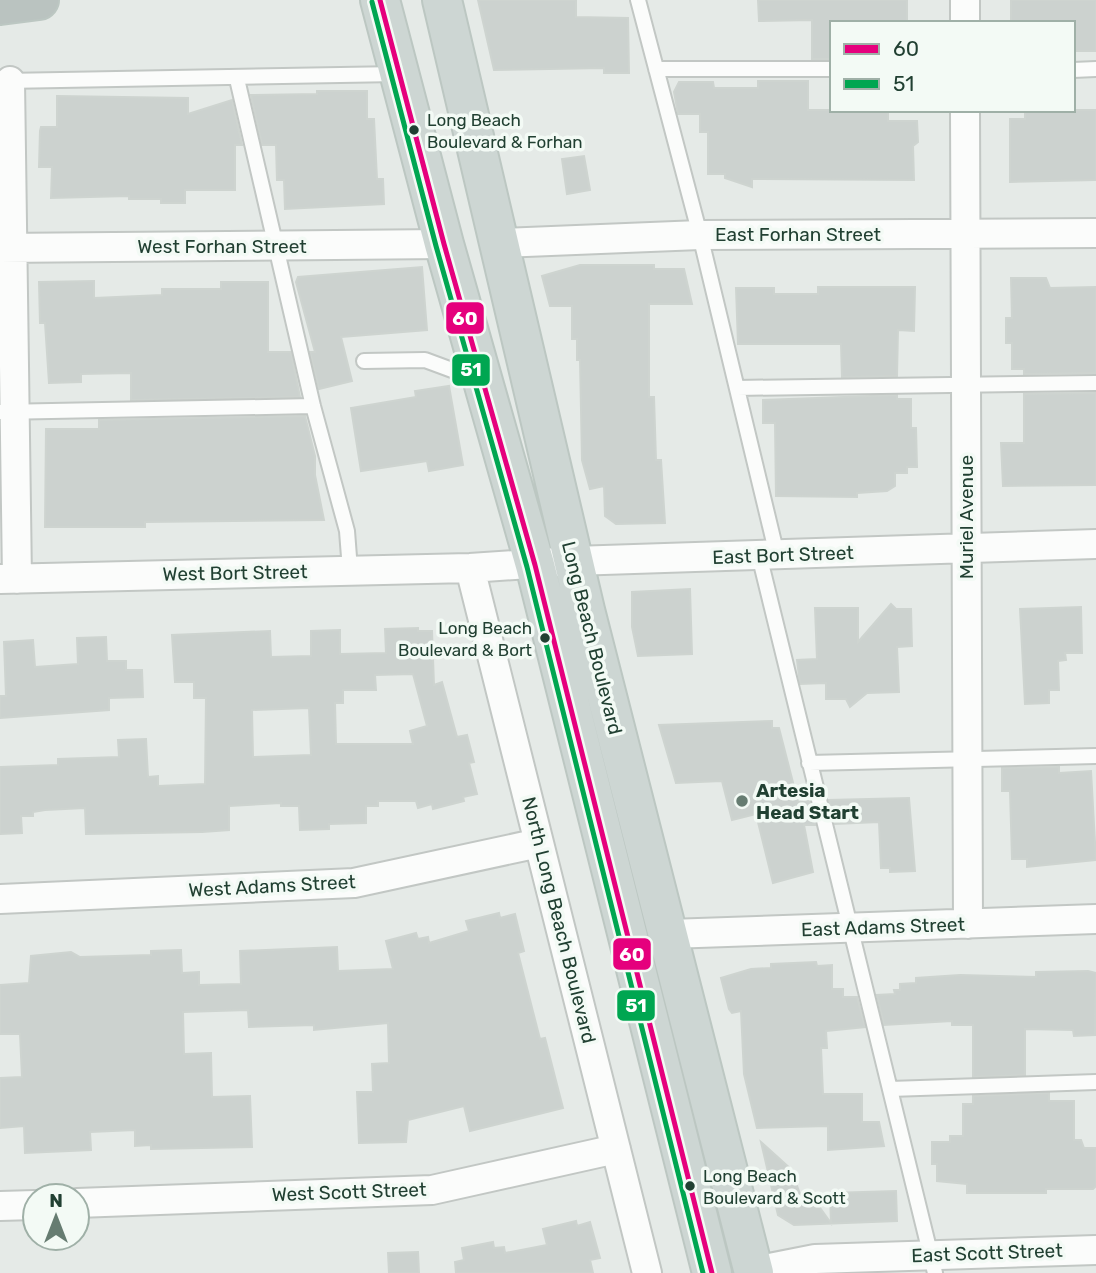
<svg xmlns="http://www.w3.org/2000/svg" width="1096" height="1273" viewBox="0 0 1096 1273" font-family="Rubik,sans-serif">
<rect width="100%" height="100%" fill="#e5eae7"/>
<!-- building -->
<path fill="#ccd2cf" stroke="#ced4d0" stroke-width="2" fill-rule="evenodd" d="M478,0H576V17L628,18L629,73H604V68L494,70Z
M758,0H907V23H832V59H812V20L759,21Z
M1011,0H1096V51H1073V23H1011Z
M758,81H808V110H888V121H917L918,142L913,146L914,180L752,179V187L725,178V174H708V132H700V114H678L674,92L679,82H713L714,88H758Z
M317,91H367V119H374L377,179H383L384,204L285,209L284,180H277L276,145H262L251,95L317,94Z
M57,96L188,98V114L232,100L242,145H235V190H185V203H161V199H129V196L51,198L52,167H39L40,131L41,127H57Z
M1025,110H1096V180L1010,182V119H1025Z
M584,156L590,190L567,194L562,159Z
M580,265H654V269H684L692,304H649V397H654L656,460H661L665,523L616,524L605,516L604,486L590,489L582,460L580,360H577V339H572V306H550L542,276Z
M422,267L427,330L341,337L352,381L319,389L310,352H315L296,282L298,277Z
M1011,278H1046L1050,288L1096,287V373L1024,374V369H1012V343H1006V318H1012Z
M94,281V298L162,295V289H221V282H268V352H291L300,397L131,400V373L81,374V382L49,383L45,323H40L39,282Z
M818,287H915L914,331L898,330L897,376L842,377L841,344H738L736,288H774V294H818Z
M449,386L463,465L429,471L427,461L361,471L351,408L416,397L415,391Z
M1096,393V485L1003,486L1001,443H1024V394Z
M897,395V399H911V428H916L917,467H907V473H895V486L887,491L857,493V497L776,496L775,423H763V400Z
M305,416L315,456V475L324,520L145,522V527H45L46,429H99V420Z
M690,589L692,654L638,656L632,627V592Z
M891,604L896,609H911L912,646L897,647L899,692L867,693L850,707L846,699H826V683L800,684L797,660L817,659L815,608H858V642Z
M1081,607L1082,653H1065L1066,660L1058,661L1059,690H1049V703L1025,704L1020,609Z
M418,628V631H432L434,685L442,682L457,737L467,735L474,762L469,763L477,794L463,797L464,801L433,809L432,804L418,808L416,801H378V806H366V823L329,824V829L300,830L299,806H281V803L229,806V830L202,832L86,834L85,808L45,810L33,812V816H21L22,833L0,834V767L58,765V759L119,757L118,740L146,739L148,777L158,776V786L205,784L206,698H194V682H175L172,635L270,631L271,657L311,656V631L340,630V654L386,653L385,629ZM413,674L427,726L410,731L413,744H336L335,703H343V690H376L375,675ZM309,708L311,755L253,757L252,710Z
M106,637L107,661H126V670H142L143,697L109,698V710L0,718V696H6L4,642L33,640L35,667L78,664L77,638Z
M772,721V728H779L798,802L809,801L815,825H804L813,872L773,883L756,814L732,820L722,781L676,783L659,725Z
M1059,767V773L1091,771L1096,860L1027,867V859H1012L1010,791H1002V768Z
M909,798L915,871L890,872V868H881L879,822L835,824L829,800Z
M499,913L500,918L515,914L524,951L518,953L540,1039L545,1038L563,1108L470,1131L464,1106L408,1120L406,1142L359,1143L357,1092H373L372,1064L389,1063L388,1023L314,1030V1025L249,1027L248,1010L183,1012L184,1054L211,1053L212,1097L250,1096L252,1147L151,1149V1145L135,1146V1130L90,1132L91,1150L25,1153L24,1126L0,1128V1078L22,1077L20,1034H0V985L29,983L31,956L71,952L80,957L151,955V951L181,950L182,973L199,972V985L241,984L240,951L337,947L338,971L393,969L386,941L416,933L418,939L428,937L429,943L469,931L466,921Z
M816,962L817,966L832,965V989H843V997H857L865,1027L826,1031L827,1048H821L823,1094H862V1122H879L884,1146L828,1150V1126L757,1128L744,1074L741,1011L732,1013L729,1009L721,978L751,969L771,968V964Z
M1088,971L1096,973L1095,1035L1074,1036L1073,1030L1025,1029V1075L973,1077V1025H952V1021L884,1025L877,995L895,994L894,990H900V984L916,983V978L960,975L1036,977V972Z
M1049,1093V1101H1074V1140H1081L1084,1148H1096V1186L1093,1189H1046V1193H967V1184L937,1181V1164H932V1142H950V1136H963V1104H973V1096Z
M761,1142L791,1169L800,1194H810L831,1223L830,1193L896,1191L897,1221L794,1225L778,1215Z
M576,1221L577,1226L590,1222L600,1258L590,1260L593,1273H456L455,1262L464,1260L462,1248L493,1242L494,1248L504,1247L505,1253L547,1245L543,1229Z
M418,1252L419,1273H389L388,1253Z"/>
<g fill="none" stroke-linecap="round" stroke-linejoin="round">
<defs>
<path id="service" d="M638,0L700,235L777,555
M656,69H832
M1073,70L1096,69
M237,79L313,406L347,531L350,570
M5,81L398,74
M364,361L425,360L452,370L477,374
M737,388L1096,383
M0,412L313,406
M759,555L935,1273
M809,763L1096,756
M890,1089L1096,1082"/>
<path id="minor" d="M965,0V23
M10,81L17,579
M965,110L968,924
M501,243L700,235L1096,233
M0,248L444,244
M470,568L647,1273
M0,579L470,568L573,561L1096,544
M0,899L354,883L539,843
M669,934L1096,919
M77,1203L432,1190L616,1149
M0,1206L35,1205
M754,1271L815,1259L1096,1250"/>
<path id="primary" d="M380,0L444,244L535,565L712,1273
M442,0L585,610L754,1273"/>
<path id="motorway" d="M0,5L39,0"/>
</defs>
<!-- service casing -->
<use href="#service" stroke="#c2c7c4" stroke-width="18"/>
<!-- minor casing -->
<use href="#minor" stroke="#c2c7c4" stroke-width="32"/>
<!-- primary casing -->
<use href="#primary" stroke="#bcc7c2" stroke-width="42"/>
<!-- motorway casing -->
<use href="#motorway" stroke="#bcc7c2" stroke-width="42"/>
<!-- service -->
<use href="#service" stroke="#fbfcfb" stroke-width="14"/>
<!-- minor -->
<use href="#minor" stroke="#fbfcfb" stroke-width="28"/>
<!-- primary -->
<use href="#primary" stroke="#cdd6d3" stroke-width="38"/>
<!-- motorway -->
<use href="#motorway" stroke="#bac3c0" stroke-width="38"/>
<defs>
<path id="bus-1" d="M380,0L444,244L535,565L712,1273"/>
<path id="bus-2" d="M372,2L436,246L527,567L703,1273"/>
</defs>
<!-- bus-1 casing -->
<use href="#bus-1" stroke="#f3faf5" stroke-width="10"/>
<!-- bus-2 casing -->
<use href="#bus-2" stroke="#f3faf5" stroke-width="10"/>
<!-- bus-1 -->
<use href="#bus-1" stroke="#e5007d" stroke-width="5"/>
<!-- bus-2 -->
<use href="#bus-2" stroke="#00a651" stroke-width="5"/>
</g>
<!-- markers -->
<g fill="#214032" stroke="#f3faf5" stroke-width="2.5">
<circle cx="414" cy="130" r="6"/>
<circle cx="545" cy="638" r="6"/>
<circle cx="690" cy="1186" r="6"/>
</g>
<circle fill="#667c71" stroke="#f3faf5" stroke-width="2.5" cx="742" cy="801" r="7"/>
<g text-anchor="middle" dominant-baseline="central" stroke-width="7" stroke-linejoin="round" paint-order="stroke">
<!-- bus labels -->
<g font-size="17" fill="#214032" stroke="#f3faf5" text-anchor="start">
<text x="427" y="120">Long Beach<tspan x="427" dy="22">Boulevard &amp; Forhan</tspan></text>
<text x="532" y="628" text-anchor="end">Long Beach<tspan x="532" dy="22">Boulevard &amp; Bort</tspan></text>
<text x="703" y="1176">Long Beach<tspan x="703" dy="22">Boulevard &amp; Scott</tspan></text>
</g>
<!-- street labels -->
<g font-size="19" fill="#214032" stroke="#f3faf5">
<text x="798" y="234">East Forhan Street</text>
<text x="222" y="246">West Forhan Street</text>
<text transform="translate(966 517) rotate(-90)">Muriel Avenue</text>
<text transform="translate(783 555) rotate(-2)">East Bort Street</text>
<text transform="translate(235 573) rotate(-1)">West Bort Street</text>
<text transform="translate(592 638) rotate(76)">Long Beach Boulevard</text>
<text transform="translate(272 886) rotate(-3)">West Adams Street</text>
<text transform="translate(559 920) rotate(76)">North Long Beach Boulevard</text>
<text transform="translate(883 927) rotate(-2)">East Adams Street</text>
<text transform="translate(349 1192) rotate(-2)">West Scott Street</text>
<text transform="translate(987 1253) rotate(-2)">East Scott Street</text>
</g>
<!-- poi labels -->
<g font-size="19" font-weight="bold" fill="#214032" stroke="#f3faf5" text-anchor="start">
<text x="756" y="790">Artesia<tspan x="756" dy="22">Head Start</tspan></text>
</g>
</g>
<g stroke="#f3faf5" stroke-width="2.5">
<rect x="445" y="301" width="40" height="34" rx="7" fill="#e5007d"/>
<rect x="451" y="353" width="40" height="34" rx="7" fill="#00a651"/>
<rect x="612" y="937" width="40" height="34" rx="7" fill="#e5007d"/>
<rect x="616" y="989" width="40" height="33" rx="7" fill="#00a651"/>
</g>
<g font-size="19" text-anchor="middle" font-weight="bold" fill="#fff">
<text x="465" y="325">60</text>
<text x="471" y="376">51</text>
<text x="632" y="961">60</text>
<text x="636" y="1012">51</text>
</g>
<!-- legend -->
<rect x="830" y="21" width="245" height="91" fill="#f3faf5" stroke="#9fb0a7" stroke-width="2"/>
<rect x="844" y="44" width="35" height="10" fill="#e5007d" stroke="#9fb0a7" stroke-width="2"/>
<text x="893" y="56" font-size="21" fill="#214032">60</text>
<rect x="844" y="79" width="35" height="10" fill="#00a651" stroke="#9fb0a7" stroke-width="2"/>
<text x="893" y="91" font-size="21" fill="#214032">51</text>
<!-- north arrow -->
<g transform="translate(56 1217)"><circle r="33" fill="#f3faf5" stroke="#9fb0a7" stroke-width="2"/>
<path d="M0-5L12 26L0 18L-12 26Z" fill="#667c71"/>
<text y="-10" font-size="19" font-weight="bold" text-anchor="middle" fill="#214032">N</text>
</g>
</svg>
